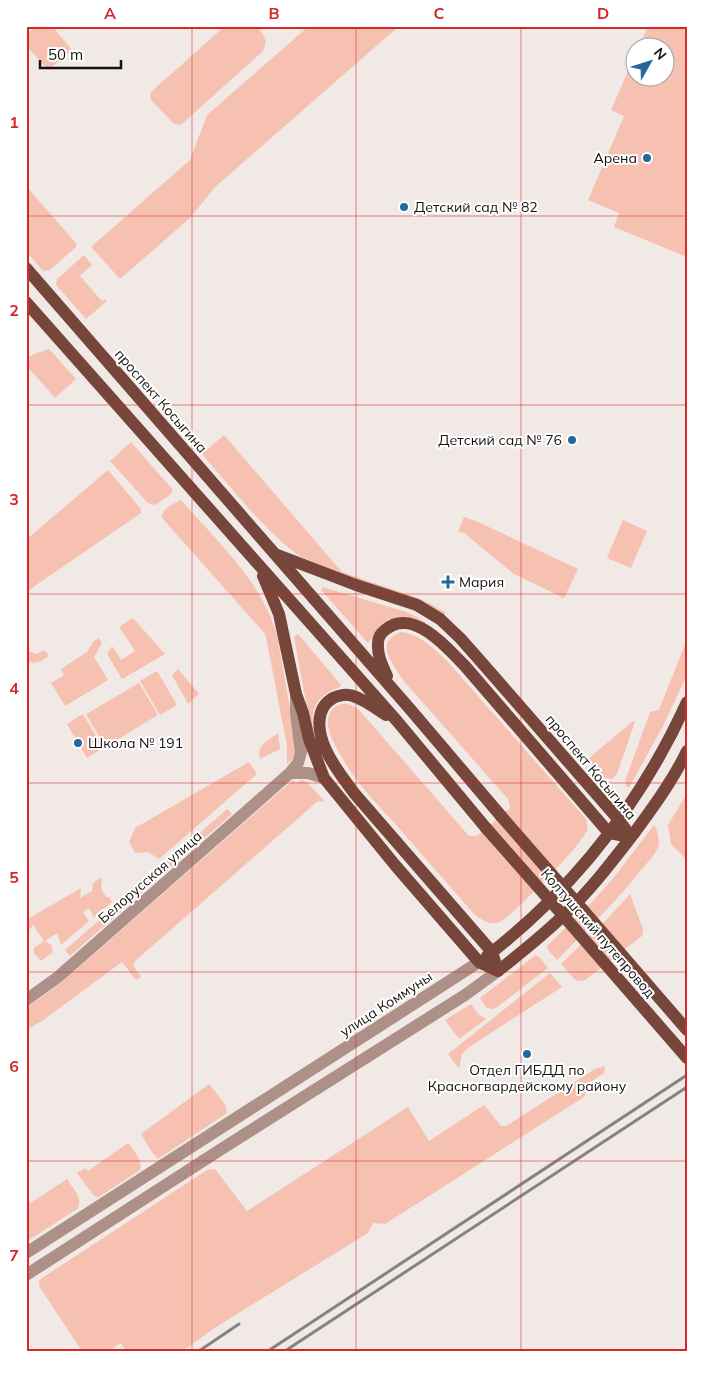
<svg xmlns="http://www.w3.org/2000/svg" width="713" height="1377" viewBox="0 0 713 1377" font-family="Mulish,sans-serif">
<rect width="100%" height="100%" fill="#f0e9e6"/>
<!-- green -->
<path fill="#f7c1b2" d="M36,26H52L72,50L48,70L26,45V35Z
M225,26H257C264,35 269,41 262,52L183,123L180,125L174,124L151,100L150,95L152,91Z
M309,26L398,27L214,188L190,218L120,279L91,247L190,160L207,115Z
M648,26H687V257L614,227L619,213L588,200L624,116L611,110L635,55L636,78H666V48L639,47Z
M26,186L76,243V247L50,270L43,271L26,251Z
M84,255L92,265L80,276L102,301L105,299L107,301L86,319L56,285L57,279Z
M49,349L76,379L55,398L26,365V359L34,354Z
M224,435L342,572L418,598L431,604L446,613L444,615L301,557C264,531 232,488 202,454Z
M131,442L173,490L170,495L155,505L148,503L110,461Z
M108,470L141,509V513L26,592V545L29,543L27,539Z
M181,500C217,541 262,582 277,635L296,743C295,752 294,759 287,765V746L267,642L265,634L162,518C161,508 174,504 181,500Z
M464,517L476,521L578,569L564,598L514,574L464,533L458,532Z
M623,520L647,531L631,568L607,558Z
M323,587L406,612L415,616L425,622V624C407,616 389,613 377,630C373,635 372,640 368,643L321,590Z
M133,618L165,654L122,679L107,654L112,646L121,660L135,651L119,627Z
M401,632C420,634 434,649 447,661L586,819C587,823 588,826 587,830C584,843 513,915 500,922C491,926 482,920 475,915C449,885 423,856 397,826C379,806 358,785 344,761C338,751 330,738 328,726C326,715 334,702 347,704C352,704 356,708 360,711L469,836H477L510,808L508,799L403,680C393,664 373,642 401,632Z
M297,634L299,635L341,685L340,687C320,694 310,706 313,728L311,729L294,637Z
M99,638L102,643L94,657L108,680L65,706L51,683L64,675L61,669L87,652L93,642Z
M687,639V675L663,726L629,788L626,786L625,781L650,712L659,710Z
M26,648L28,651L36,654L45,650L49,656C41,661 36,666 26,660Z
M178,669L199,694L188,704L172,675Z
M157,671L177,705L160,715L140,681Z
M139,683L158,715L105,747L86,714Z
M83,714L103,748L87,758L67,724Z
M633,721L635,722L617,774L612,779L604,778L588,759Z
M278,733L280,749L260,759C256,745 268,741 278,733Z
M249,762L257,774L159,859L148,852L135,853L129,842L135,828Z
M293,780L296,783C301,780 302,779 307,782L325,802L318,801L134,962V967L141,977L136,980L122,962L42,1021L26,1030V1008L62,982Z
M687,793V860L671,844L668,825Z
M227,809L232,814L70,956L65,950Z
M654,825C658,830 660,841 658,847C655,855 647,863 642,869C615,903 587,930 557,960L549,951L547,946L593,901L615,876Z
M102,877L101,888L106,897H109L112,902L94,917L89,908L83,912L89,921L61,945L57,933L45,941L51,945L53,952L41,961L34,953V948L44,941L33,925L26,934V920L81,888L80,898L92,891L93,883Z
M630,894L643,929L642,936L585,980L581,981L575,980L561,964L608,918Z
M536,955L540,958L548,968L496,1008L492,1009L486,1007L480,998Z
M550,973L562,987L469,1047L462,1054L459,1069L448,1054Z
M471,1004L478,1014L486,1019L459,1039L445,1020Z
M605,1066L604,1073L589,1083L584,1097L385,1224L373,1223L368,1233L213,1329L187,1348L179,1351H126L121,1343L108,1351H82L39,1286V1280L207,1170L215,1169L247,1211L408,1107L429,1141L484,1105L501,1126H506L595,1069Z
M209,1084L225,1104L227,1113L158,1159L151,1151L141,1134Z
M128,1143C134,1151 143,1160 140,1170L99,1197L94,1196L77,1173L85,1168L88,1171Z
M67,1179C73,1189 84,1198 77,1209L26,1242V1206Z"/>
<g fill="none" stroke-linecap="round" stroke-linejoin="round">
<!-- minor -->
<path stroke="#ad9088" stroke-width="12" d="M290,773H308L324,778
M26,1000L58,977L290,773L298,763L301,752L296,713V695
M26,1253L479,962
M26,1275L223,1148L465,995L498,971"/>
<!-- major -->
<path stroke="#754639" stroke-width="12" d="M26,268L274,553L410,709L501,816
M26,302L397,721L486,828
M275,554L356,585L417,605L440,619L460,638L476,656L619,820L631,837
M263,576L279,614L296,694L303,713L309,739L324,778L395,865L479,962L498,971
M387,676C382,665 377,655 378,643C378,637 381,633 385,630C399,618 414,623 428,632C442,641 453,654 465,666L609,833L631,837
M386,715C375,708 360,696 348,695C343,694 338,696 333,698C314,709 318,733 326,750C333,766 344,779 354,793L492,952L498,971
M583,910L687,1030
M568,921L687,1058
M487,956C575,888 641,803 687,702
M498,971C522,952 546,933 568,911C593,887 614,859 635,832C654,806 673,780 687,751"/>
<!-- rail -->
<path stroke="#878280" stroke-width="3" d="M199,1351L239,1324
M268,1351L687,1075
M285,1351L687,1087"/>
<!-- major-bridge -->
<path stroke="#754639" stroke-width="12" d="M501,816L583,910
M486,828L568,921"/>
</g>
<!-- grid -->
<path fill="none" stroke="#d62828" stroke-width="1" stroke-opacity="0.55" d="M192,26V1351M356,26V1351M521,26V1351M26,216H687M26,405H687M26,594H687M26,783H687M26,972H687M26,1161H687"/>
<!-- markers -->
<g fill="#24699d" stroke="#fff" stroke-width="2">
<circle cx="647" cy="158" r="5"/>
<circle cx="404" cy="207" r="5"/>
<circle cx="572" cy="440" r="5"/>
<path d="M445.5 574.5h5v5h5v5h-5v5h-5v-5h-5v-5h5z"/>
<circle cx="78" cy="743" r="5"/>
<circle cx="527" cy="1054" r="5"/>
</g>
<g text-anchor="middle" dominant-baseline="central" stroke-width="4" stroke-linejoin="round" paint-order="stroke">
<!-- poi labels -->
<g font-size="14" fill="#151312" stroke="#fff" text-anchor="start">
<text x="637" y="158" text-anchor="end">Арена</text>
<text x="414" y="207">Детский сад № 82</text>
<text x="562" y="440" text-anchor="end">Детский сад № 76</text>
<text x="459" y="582">Мария</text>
<text x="88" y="743">Школа № 191</text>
<text x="527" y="1070" text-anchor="middle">Отдел ГИБДД по<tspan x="527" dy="16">Красногвардейскому району</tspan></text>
</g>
<!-- street labels -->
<g font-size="14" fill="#151312" stroke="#fff">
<text transform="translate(161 401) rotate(49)">проспект Косыгина</text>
<text transform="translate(591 767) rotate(50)">проспект Косыгина</text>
<text transform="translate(150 877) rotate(-41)">Белорусская улица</text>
<text transform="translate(598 933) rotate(49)">Колтушский путепровод</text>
<text transform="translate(386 1004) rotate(-33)">улица Коммуны</text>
</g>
</g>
<!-- border -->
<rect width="713" height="1377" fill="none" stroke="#ffffff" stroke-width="55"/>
<!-- north arrow -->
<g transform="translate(650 62) rotate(51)"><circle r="24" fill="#ffffff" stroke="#a1a1a0"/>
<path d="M0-4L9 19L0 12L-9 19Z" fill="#24699d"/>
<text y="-8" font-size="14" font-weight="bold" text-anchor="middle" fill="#151312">N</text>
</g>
<!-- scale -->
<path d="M40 60v8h81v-8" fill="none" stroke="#151312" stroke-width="2.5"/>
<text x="48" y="60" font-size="15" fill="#151312" stroke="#ffffff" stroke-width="4" paint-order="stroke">50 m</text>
<rect x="28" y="28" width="658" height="1322" fill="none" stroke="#d62828" stroke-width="2"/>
<g font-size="16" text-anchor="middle" font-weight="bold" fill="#d62828">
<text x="110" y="19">A</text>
<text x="274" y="19">B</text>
<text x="439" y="19">C</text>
<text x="603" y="19">D</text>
<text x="14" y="128">1</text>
<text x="14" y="316">2</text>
<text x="14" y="505">3</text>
<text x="14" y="694">4</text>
<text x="14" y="883">5</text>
<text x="14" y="1072">6</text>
<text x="14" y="1261">7</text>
</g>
</svg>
